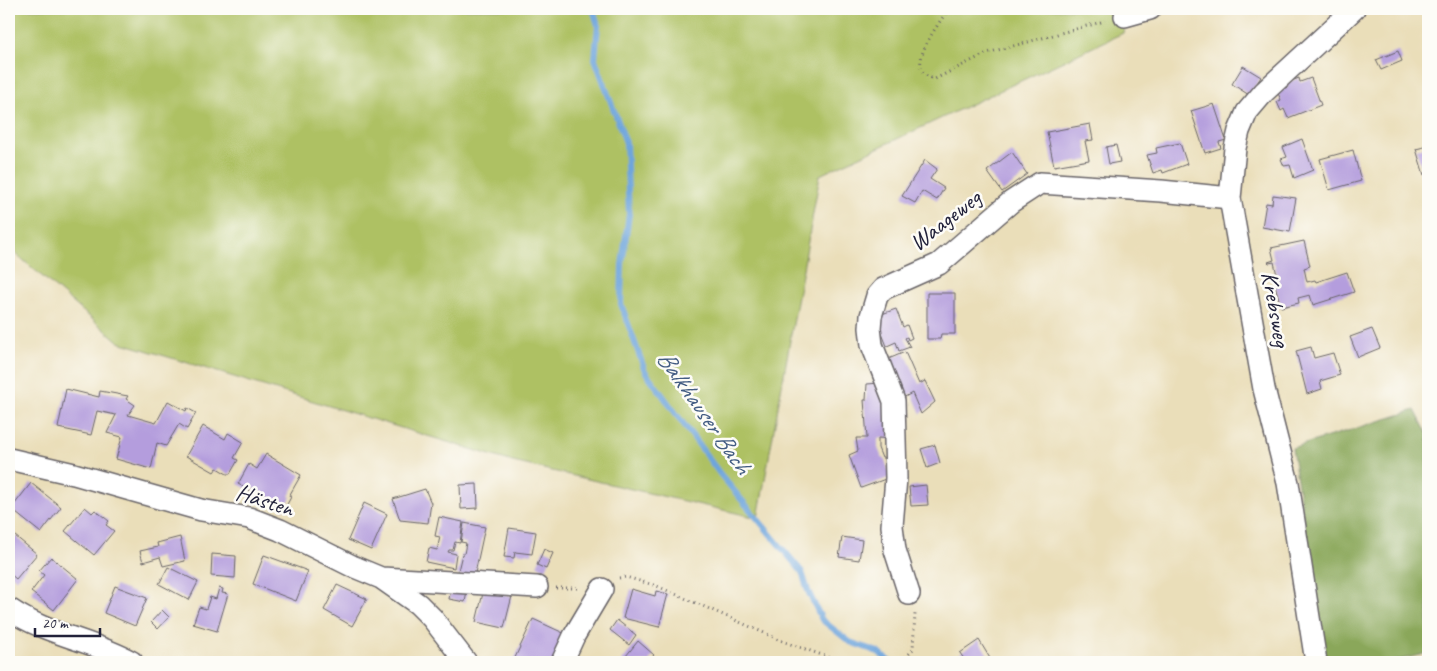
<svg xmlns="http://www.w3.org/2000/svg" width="1437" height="671" viewBox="0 0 1437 671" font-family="Caveat,sans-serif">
<rect width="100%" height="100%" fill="#fdfcf7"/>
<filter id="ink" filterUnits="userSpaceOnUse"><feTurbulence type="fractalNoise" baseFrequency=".02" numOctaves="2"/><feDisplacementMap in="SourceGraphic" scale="10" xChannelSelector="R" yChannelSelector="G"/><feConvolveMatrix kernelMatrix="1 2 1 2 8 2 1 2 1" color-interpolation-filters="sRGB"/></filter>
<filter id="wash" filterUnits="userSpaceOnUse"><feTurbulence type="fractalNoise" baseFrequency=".0096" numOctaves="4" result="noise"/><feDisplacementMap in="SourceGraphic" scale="20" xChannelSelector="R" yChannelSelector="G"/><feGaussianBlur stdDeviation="1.12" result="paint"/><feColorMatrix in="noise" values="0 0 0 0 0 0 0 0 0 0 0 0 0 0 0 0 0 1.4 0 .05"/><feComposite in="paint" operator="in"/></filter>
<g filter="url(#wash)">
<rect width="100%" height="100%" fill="#eadeb9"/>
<!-- green -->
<path fill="#aec164" stroke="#687250" d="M9,9H1128L1123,33L820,175L758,518L513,462L119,342L9,248Z"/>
<!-- forest -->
<path fill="#8aa75a" stroke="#56644a" d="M1415,410L1428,435V653L1391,662H1326L1292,448Z"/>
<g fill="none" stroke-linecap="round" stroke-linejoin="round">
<!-- stream -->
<path stroke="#6ea5dc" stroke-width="6" d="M593,9L598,25L595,59L626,143L629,214L622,265L621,304L645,371L720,474L802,572L808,591L822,620L850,642L878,652L889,661"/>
</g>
<g id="blocks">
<!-- building -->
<path fill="#b49ddd" d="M1398,51L1402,61L1381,70L1376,60Z
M1243,66L1261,77L1249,95L1232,84Z
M1299,78L1300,82L1311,78L1321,105L1288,118L1284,109L1281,111L1277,102L1281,100L1277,91L1288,87L1286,83Z
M1214,104L1226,140L1219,142L1221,148L1205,153L1191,111Z
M1090,124L1093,140L1085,141L1089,160L1054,166L1047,132Z
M1302,139L1313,170L1294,178L1290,165L1284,166L1281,159L1287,157L1283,147Z
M1180,143L1187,164L1163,173L1162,170L1153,173L1147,155L1157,153L1156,148Z
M1116,145L1120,162L1109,164L1106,147Z
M1428,146V173L1424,175L1416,149Z
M1353,150L1361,181L1329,190L1320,159Z
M1012,152L1027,174L1002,192L987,171Z
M925,160L937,169L930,179L944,188L937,200L922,191L915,203L902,196Z
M1273,195L1296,198L1290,232L1262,227L1266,203L1272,204Z
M1304,241L1310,266L1304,268L1307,282L1315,280L1316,282L1347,272L1354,292L1313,305L1310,295L1298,298L1299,303L1281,307L1275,285L1279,284L1274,262L1269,263L1268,262L1274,260L1271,248Z
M927,293H955V334H941L940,339H927Z
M896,309L903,327L907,325L912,338L908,340L907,337L905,338L910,347L899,351L896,342L887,346L879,326V315Z
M1372,329L1380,348L1358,357L1350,337Z
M1311,347L1314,358L1333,353L1340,375L1320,381L1322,389L1307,394L1296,351Z
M905,352L919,384L925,381L935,402L921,414L912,393L903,398L886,360Z
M880,383L892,439L878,438V448L882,458H884L891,477L861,488L849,455L858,451L856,438H867L864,400H866L867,384Z
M66,389L99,397L100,391L128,396L126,399L135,405L128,415L156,423L168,401L186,411L187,408L196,413L187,429L179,424L166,446L157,443L151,469L116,459L122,437L107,433L116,415L97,411L91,435L58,428Z
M203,426L225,439L228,433L243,442L234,458L238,460L230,474H227L217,468L214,472L186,456Z
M935,445L940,463L927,468L921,449Z
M266,454L301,475L289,496L291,497L284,510L275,504L276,501L253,488L251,491L238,484L249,464L257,469Z
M31,483L61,507L41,533L11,509Z
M477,484L478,508L461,509L460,485Z
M926,485L928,505L911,506L909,487Z
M425,489L431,503L428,523L400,520L393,499Z
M364,503L387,514L371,550L348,540Z
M85,507L92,513L95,510L109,521L106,525L114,531L94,555L65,531Z
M439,517L463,522L460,543L455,542L453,550H449L448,552L456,554L454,568L426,562L429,548L437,550L440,537L435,536Z
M464,523L485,527L474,578L457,575L462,554H464L466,543L461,542Z
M509,528L536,532L532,554L515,552L514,558L504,557Z
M9,531L37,554L16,579L9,573Z
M180,537L185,561L163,566L160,557L143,562L140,551L158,547L157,543Z
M842,537L862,540L859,560L839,557Z
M544,549L553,553L546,569L537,565Z
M212,554L236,556L235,578L211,576Z
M264,555L308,571L296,601L253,584Z
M51,557L78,579L54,610L31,592L44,575L39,571Z
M168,567L198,582L189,600L159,584Z
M337,585L367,599L352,626L324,610Z
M115,586L147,598L135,626L104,613Z
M219,588L223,589L222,593L228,594L217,631L193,624L199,607L206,609L210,597L216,599Z
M451,589L467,592L465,602L449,599Z
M484,589L512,596L504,628L476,622Z
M631,589L655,596L656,591L668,594L659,627L623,618Z
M162,610L169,617L158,629L151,622Z
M533,619L570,636L558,662H513Z
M617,620L636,635L629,645L610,630Z
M979,640L991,660L987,662H984L982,659L977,662H966L960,653Z
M638,641L654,655L648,662H624L622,661Z"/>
</g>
</g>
<g filter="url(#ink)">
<use href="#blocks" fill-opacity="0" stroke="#686467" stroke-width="1"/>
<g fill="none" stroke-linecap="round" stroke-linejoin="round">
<defs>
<path id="minor" d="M1125,16L1150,9
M9,459L74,474L201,510L249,518L280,530L352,566L381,578L418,604L432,618L466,662
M382,578L537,587
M909,594L895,550L892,526L896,478L894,401L872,345L870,328L871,316L877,296L883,289L939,264L1011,202L1040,183L1161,191L1230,198
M9,609C47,635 92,640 132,662
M562,662L574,636L602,589
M1316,662L1288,483L1264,389L1230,198L1235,148L1239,131L1247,112L1264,92L1354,9"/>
</defs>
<!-- minor casing -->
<use href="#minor" stroke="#686467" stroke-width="24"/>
<!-- path -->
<path stroke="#686467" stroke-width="3" stroke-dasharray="1 4" stroke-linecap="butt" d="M948,9C939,25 900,71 935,79L987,53L1105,21
M619,578L626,577L657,586L785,642L842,662
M556,588H577
M903,662L913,649L915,614"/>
<!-- minor -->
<use href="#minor" stroke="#fff" stroke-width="21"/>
</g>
</g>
<g text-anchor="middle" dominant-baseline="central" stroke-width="5" stroke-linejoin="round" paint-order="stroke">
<!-- street labels -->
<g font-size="24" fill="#22223b" stroke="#fdfcf7">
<text transform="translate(945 220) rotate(-38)">Waageweg</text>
<text transform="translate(1276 309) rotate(80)">Krebsweg</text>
<text transform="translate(265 500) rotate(18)">Hästen</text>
</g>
<!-- water labels -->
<g font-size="25" font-style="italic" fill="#445d83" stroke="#fdfcf7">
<text transform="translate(704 412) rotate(55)">Balkhauser Bach</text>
</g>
</g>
<!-- margin -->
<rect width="1437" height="671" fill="none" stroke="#fdfcf7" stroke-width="30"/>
<!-- scale -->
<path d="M35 628v8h65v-8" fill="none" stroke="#22223b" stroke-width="2.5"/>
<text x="42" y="628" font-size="15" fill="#22223b" stroke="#fdfcf7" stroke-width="4" paint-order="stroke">20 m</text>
</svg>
